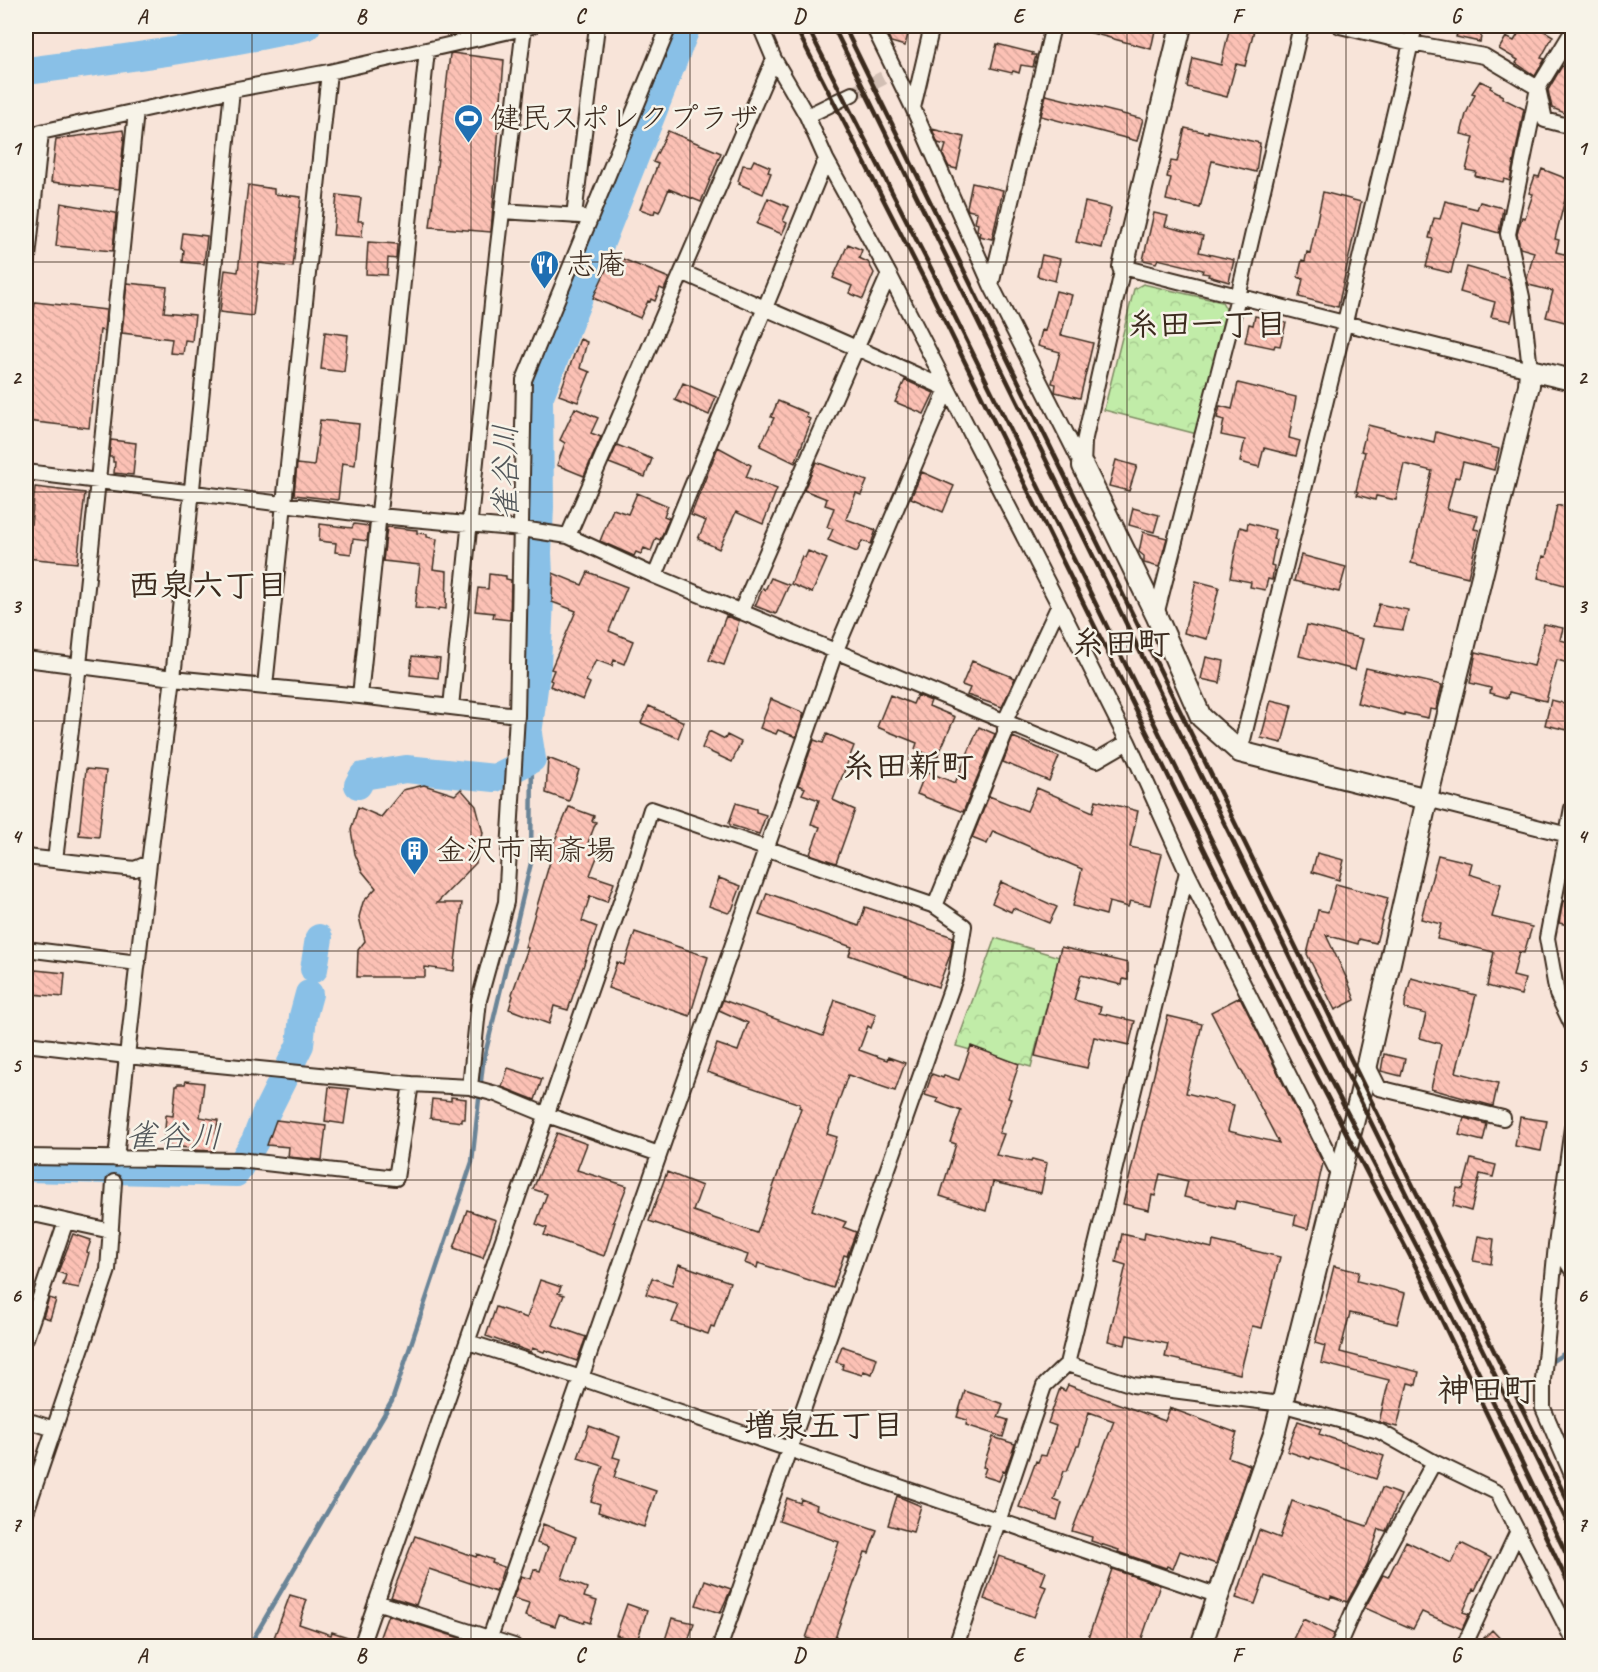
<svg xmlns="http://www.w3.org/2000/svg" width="1598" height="1672" viewBox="0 0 1598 1672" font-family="Caveat,'Klee One',sans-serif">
<defs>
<pattern id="park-crowns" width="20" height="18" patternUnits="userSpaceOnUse" patternTransform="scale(1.5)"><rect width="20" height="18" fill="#c1eca8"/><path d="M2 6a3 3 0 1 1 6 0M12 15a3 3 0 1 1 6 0" fill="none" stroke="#a7cb90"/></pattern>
<pattern id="building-back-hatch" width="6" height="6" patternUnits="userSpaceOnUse" patternTransform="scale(1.5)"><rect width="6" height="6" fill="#fcc1b5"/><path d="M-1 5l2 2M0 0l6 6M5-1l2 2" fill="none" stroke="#d9a69b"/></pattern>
</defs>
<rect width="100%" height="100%" fill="#f8e4d9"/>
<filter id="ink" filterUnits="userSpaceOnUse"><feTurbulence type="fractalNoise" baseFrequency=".0167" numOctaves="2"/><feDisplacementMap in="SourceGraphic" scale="12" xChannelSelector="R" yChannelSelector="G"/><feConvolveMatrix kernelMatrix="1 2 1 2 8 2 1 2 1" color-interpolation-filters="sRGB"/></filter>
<g filter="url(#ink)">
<!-- park -->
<path fill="url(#park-crowns)" stroke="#7e8b63" stroke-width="1.5" d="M1143,284L1222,302L1226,309L1197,434L1104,410L1134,289Z
M995,938L1059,957L1031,1067L956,1046Z"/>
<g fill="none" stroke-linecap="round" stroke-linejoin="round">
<!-- stream -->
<path stroke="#6a8497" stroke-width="4.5" d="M1549,1363L1572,1349
M249,1646L392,1401L472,1162L483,1063L531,863L532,759"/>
<!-- river -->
<path stroke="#89c0e7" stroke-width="28" d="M26,71C120,59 215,47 307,26
M358,785L363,776L406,769L495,778L532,759L528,734L537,665L540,598L538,553L540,507L539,398L687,26
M314,969L319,938
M26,1168L236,1173L255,1141L265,1115L300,1045L303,1016L309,994"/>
</g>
<!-- building -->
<path fill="url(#building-back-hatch)" stroke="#3b2a1e" stroke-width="1.5" d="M889,26H910L905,46L891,42L887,33Z
M1078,26H1156L1151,49L1077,29Z
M1230,26H1255L1245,66L1236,64L1227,97L1187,87L1193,58L1221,65Z
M1459,26H1483L1480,42L1456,37Z
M1523,26H1536L1553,36L1541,58L1545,59L1535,76L1516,63L1518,60L1499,49L1506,37L1514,41Z
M997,44L1033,53L1032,55H1036L1033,67L1021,65L1019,73L1013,71L1012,73L991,68Z
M452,53L504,60L491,232L430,227L450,54Z
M1562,66L1572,69V116L1552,108L1548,90Z
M1480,81L1491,86L1490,88L1499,93V94L1503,96L1502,98L1524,109L1510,181L1504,179L1503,182L1475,176L1476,172L1466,170L1474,137L1461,134L1466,114L1475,94L1472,93Z
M1046,95L1143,119L1137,141L1041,116Z
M1185,128L1208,133V131L1260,143L1256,172L1212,161L1200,208L1166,200L1171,178L1167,177L1171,161L1177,162Z
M932,129L964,137L957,169L949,167L943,155L946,145L938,143Z
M123,130L124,137L119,189L51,182L56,139Z
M668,131L721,153L701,202L669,189L659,212L655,210L654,214L640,209L658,164L653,162Z
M754,160L770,167L768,172L771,173L763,194L739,184L740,182L738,181L743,165L751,166Z
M1542,169L1570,180L1555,239L1559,240L1556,252L1572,256V324L1546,317L1553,291L1529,285L1527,279L1534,252L1520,248L1517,234L1522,217L1525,218L1533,194L1529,193L1535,176L1539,177Z
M972,183L1003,190L992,239L979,236L980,232L977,230L978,224L975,223L977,212L968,210L967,207Z
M248,185L274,189V194L301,197L293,267L259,263L253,316L220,312L225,270L238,272Z
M1323,192L1361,202L1338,307L1299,297L1303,279L1298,277L1302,260L1305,261L1307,252L1310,253Z
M337,195L361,198L358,221H363L362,237L333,235Z
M768,198L789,207L783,221L787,223L782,234L757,224Z
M1445,201L1477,209L1480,202L1503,208L1499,233L1463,223L1451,273L1426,267L1433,239L1429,238L1434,218L1440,219Z
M1085,202L1111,208L1102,248L1076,242Z
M61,203L116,213L113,251L56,246Z
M1154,213L1168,216L1165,226L1203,236L1199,252L1234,260L1229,282L1208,276L1209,274L1202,273L1203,270L1158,259L1156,263L1143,260Z
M183,233L207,236L204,264L183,262L184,250L181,249Z
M368,242L397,244L396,259L388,258L387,275L366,274Z
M848,244L862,250L859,258L868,262L874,273L863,299L849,293L852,286L833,278Z
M613,255L669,278L664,290L660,288L655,301L651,299L650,302L648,301L640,318L593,298Z
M1042,255L1060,259L1055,281L1037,276Z
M1467,267L1509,279L1514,308L1511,321L1491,317L1495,302L1460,292Z
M127,283L167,287L164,312L195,315L192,341L185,340L183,354L170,353L172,339L122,333Z
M1056,291L1072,295L1061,335L1093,343L1080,398L1055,392L1056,384L1052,383L1060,352L1038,346L1042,330L1045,331Z
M35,302L106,310L104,331L100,330L89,428L26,421V383Z
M1255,316L1286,323L1280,346L1275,345L1274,348L1245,342L1249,324L1253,325Z
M325,332L348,335L344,372L321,369Z
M580,339L587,342L580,368L590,372L578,402L559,395Z
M905,380L934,393L924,414L895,402Z
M683,383L716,397L709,415L675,400Z
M1238,383L1296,397L1289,438L1300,441L1296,456L1264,448L1259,467L1240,462L1245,440L1221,435L1224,420L1217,418L1220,406L1232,409Z
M778,401L807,413L806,417L810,419L808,423L810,424L795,463L760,446L774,418L771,417Z
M575,408L598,418L591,433L601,437L584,476L557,465L565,443L560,440Z
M320,420L359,424L355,465L342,463L338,500L294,495L297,464L314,466Z
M1368,425L1434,442L1436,432L1499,449L1494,470L1463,462L1459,478L1455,477L1447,509L1478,516L1474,529L1479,530L1468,577L1411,563L1432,471L1404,464L1396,500L1376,496L1375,500L1357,495L1358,492L1356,491L1365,452L1361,451Z
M111,440L136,443L133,475L114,473L115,462H113V457H109Z
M617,445L652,459L645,477L609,463Z
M718,447L751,465L746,477L777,489L763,524L736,512L719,549L698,539L706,521L691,515Z
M1116,460L1137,466L1129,491L1109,486Z
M816,462L867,481L861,495L856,493L846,519L876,530L871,544L862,541L857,552L828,540L833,529L827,527L834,508L825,505L827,499L804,490Z
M922,472L954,486L943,512L911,498Z
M35,487L85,493L77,563L26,558V523L31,524Z
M637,493L668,506L664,516L669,518L660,540L656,538L651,551L644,548L641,554L636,552L634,556L600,541L613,509L628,514Z
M1557,505L1572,509V587L1538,578L1543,556L1546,557Z
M1133,508L1159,515L1154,532L1129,525Z
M1248,523L1275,530L1273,539L1276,540L1271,565L1274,566L1272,580L1268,579L1265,590L1250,587L1251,582L1230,578L1240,527L1247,529Z
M320,524L352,528L354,524L369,526L367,541L353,539L351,554L335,552L336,543L319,541Z
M387,527L417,530V533L427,534V537L437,539L433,569L447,571L446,609L439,608L438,610L415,608L420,565L383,561Z
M1143,532L1167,538L1159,567L1144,563V556L1139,552Z
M808,551L827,559L812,593L791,584L802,556L805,558Z
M1301,555L1346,567L1339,592L1294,581Z
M588,572L627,587L609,631L633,641L624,664L614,660L612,666L596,660L586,681L590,683L583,700L550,686L552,681L550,680L554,670L551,669L576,611L552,602L553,573L582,585Z
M489,574L506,576V579L511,580L510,620L493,618L494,613L475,611L478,588L488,589Z
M771,578L789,585L776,614L755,606L763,588L765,590Z
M1196,581L1219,587L1207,639L1184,633Z
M1379,604L1408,610L1403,630L1373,626Z
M726,616L739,621L736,631H737L724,665L709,660Z
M1544,624L1563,628L1560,640L1572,643V664L1557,660L1546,701L1509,692L1508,698L1490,693L1491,688L1470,683L1476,652L1534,666Z
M1307,625L1363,639L1355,670L1299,656Z
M412,656L440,659L438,678L410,675Z
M1206,657L1224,661L1220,683L1201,679Z
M972,661L1015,678L1002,707L967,695L970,688L962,685Z
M1366,668L1442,685L1436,710L1430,709L1428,718L1404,713V715L1357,703Z
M890,695L913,704L917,695L931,701L929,706L955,717L937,758L915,749L917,743L877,727Z
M771,699L804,713L796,737L778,730L776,734L760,728Z
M1271,700L1292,705L1282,743L1261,738Z
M1551,700L1572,705V731L1545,725Z
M649,706L684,722L678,738L641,723Z
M979,727L995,734L963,812L917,794L926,771L955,783Z
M709,731L725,739L727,735L741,742L732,762L702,748Z
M827,734L854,746L833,800L855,810L836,863L810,854L820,827L811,824L819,800L802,794L805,788L798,785L814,740L823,743Z
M1013,737L1059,757L1049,781L1003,762Z
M548,758L579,770L569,801L546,793Z
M86,769L106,771L99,837L79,835Z
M424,785L455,795L461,789L476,806L483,833L476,863L437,903H462L454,971L425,967V977H357L358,950L365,941L359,917L363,902L376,888L362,871L355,854L351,830L358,807L381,817L403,790Z
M1037,788L1093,812L1096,800L1138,811L1130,847L1162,854L1150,905L1130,901L1128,907L1109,902L1106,915L1073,906L1082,869L993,831L987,844L972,838L989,796L1027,811Z
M736,803L756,809V812L766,815L759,834L730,825L729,823Z
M569,807L594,816L592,821L596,822L588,843L601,847L590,875L614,883L607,902L590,896L582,921L597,927L568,1010L554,1006L549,1024L509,1009L513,996L512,994L528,948L525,947L552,855L549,854Z
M1317,853L1344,860L1339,880L1312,872Z
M1438,855L1472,863L1469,874L1501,884L1492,917L1532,927L1524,953L1519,952L1513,976L1525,979L1521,995L1487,986L1494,952L1437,939L1441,924L1421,919Z
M719,878L741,886L732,910L728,913L709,906Z
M1001,882L1057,907L1049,923L1013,908L1011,912L992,903Z
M1336,884L1388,898L1376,943L1359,939L1358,944L1326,935L1347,979L1355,1000L1335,1010L1307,954L1318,910L1328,912Z
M767,893L859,926L865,907L953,937L950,955L938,987L849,955L852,947L759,915Z
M1563,901L1572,902V926L1559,923Z
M635,932L708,957L690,1016L608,988L617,962L624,965Z
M1061,947L1128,963V980L1123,979L1122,985L1081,975L1074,1000L1101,1007L1099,1013L1135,1021L1129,1045L1094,1037L1087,1068L1035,1056Z
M35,970L65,973L63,997L32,994Z
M1411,978L1476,995L1456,1072L1498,1083L1493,1106L1431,1089L1441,1044L1420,1038L1426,1014L1405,1009V1002Z
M1240,997L1323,1163L1308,1229L1294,1225L1296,1215L1236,1201L1234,1209L1184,1197L1188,1181L1160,1174L1155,1196L1152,1195L1149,1210L1123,1204L1168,1016L1202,1024L1186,1093L1234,1105L1228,1131L1279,1143L1211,1012Z
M723,1000L823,1036L835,1000L876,1014L871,1028L868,1026L859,1050L887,1060L888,1057L905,1063L895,1091L848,1075L827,1134L837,1137L812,1210L846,1222L843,1227L856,1232L847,1256L844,1255L833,1288L758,1263L757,1268L745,1263L748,1255L649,1221L667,1172L702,1186L693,1211L757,1233L801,1108L799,1107L800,1104L707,1072L717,1044L738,1051L748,1023L719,1010Z
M971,1046L1019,1064L1008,1098L1011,1099L999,1133L1004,1134L996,1155L1031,1162L1032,1159L1047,1163L1041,1193L993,1182L986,1211L940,1196L956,1144L950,1142L961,1111L937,1102L938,1099L925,1095L932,1074L943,1078L944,1075L959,1080Z
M1384,1054L1405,1059L1401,1076L1381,1071Z
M508,1068L542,1079L535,1100L502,1087Z
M186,1081L204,1083L200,1117L218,1120L214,1151L191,1150V1148L164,1146L166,1115L173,1116L176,1086H178V1084H185Z
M329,1087L349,1089L344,1124L325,1121Z
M451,1097L466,1099L465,1119H462V1122L430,1118L432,1099L451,1101Z
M1520,1117L1547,1121L1541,1151L1515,1146Z
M1464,1118L1487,1124L1483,1141L1459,1135Z
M276,1120L326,1126L322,1160L288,1157L289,1147L267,1145Z
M557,1133L587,1144L577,1170L627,1186L613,1222H615L604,1256L544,1235L547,1228L536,1224L547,1194L533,1189Z
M1471,1159L1496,1165L1493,1177L1480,1174L1471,1211L1453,1206L1457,1188L1463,1189Z
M467,1210L496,1220L483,1258L454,1248Z
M1145,1232L1212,1248L1213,1241L1280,1257L1262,1328L1252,1326L1240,1374L1165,1357L1168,1344L1127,1335L1125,1345L1108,1341L1126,1265L1116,1262L1122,1234L1144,1239Z
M73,1234L91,1240L87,1252L89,1253L79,1288L63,1285L66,1275L58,1272Z
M1478,1236L1494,1239L1491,1264L1473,1261Z
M679,1264L730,1282L714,1327L711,1326L708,1334L672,1322L679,1305L646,1294L652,1278L672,1285Z
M1334,1266L1359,1272L1357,1281L1405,1293L1397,1324L1350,1313L1340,1352L1419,1372L1416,1385L1408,1383L1397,1427L1379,1422L1389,1380L1321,1363L1325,1346L1315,1343Z
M540,1280L561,1287L558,1293L564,1295L552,1325L586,1337L577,1361L545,1350L544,1352L532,1348L531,1352L486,1336L496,1307L527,1318Z
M49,1298L56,1300L50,1319L43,1317Z
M842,1346L877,1358L872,1374L863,1371L862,1375L842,1369L843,1364L836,1362Z
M1068,1385L1165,1421L1170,1408L1237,1433L1228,1457L1250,1465L1216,1564L1180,1551L1173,1569L1167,1566L1166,1568L1118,1552L1119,1550L1091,1541L1092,1537L1072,1531L1114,1421L1089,1412L1079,1446H1077L1067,1471H1064L1054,1500L1062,1503L1057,1520L1019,1507L1036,1461L1038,1462L1041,1455L1046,1456L1056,1426L1048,1423L1060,1388L1065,1391Z
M965,1391L1003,1404L998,1417L1008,1420L1003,1437L966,1425L967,1420L957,1417Z
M1298,1421L1321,1429L1319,1434L1384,1456L1376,1479L1311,1457L1310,1459L1287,1451Z
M589,1426L620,1437L613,1457L620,1459L614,1477L656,1491L644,1527L598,1512L600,1504L591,1501L603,1466L578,1458Z
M993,1437L1015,1444L1005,1472L1003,1471L999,1481L983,1476L986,1468L983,1467Z
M1382,1488L1401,1495L1386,1531L1379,1529L1367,1566L1347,1602L1331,1596L1330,1599L1265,1576L1255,1604L1236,1598L1259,1530L1280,1538L1292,1501L1367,1526Z
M897,1496L921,1506L913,1532L888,1525Z
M787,1498L800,1503L801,1499L817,1505L816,1509L877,1530L869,1553L865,1552L832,1646L806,1638L839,1542L779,1521Z
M543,1524L576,1537L562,1578L587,1588L584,1597L597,1601L590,1623L585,1621L584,1623L559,1615L555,1626L525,1616L529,1603L513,1598L521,1576L531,1579L534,1569L540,1571L548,1547L537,1543Z
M415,1536L476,1557L477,1554L493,1560L492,1563L504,1567L496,1592L429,1569L416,1605L391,1597Z
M1406,1541L1451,1563L1461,1543L1491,1558L1475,1590L1473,1589L1463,1612L1469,1614L1462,1629L1422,1612L1413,1629L1365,1608L1383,1575L1388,1577Z
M999,1556L1046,1572L1041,1585L1046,1587L1034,1617L984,1599Z
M1112,1569L1160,1585L1139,1647H1085Z
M705,1580L731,1589L720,1613L696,1605Z
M290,1595L307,1600L299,1624L331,1635L332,1632L354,1639L352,1647H283L272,1643Z
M627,1604L647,1611L637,1641L616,1635Z
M388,1615L478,1644V1647H376Z
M672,1618L694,1623L686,1647H675L664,1643Z
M1303,1619L1334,1634L1329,1647H1289Z
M1492,1630L1508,1647H1475Z"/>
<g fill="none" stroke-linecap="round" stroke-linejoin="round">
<!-- street-tunnel -->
<path stroke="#d2bfb4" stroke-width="14" stroke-dasharray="14 7" stroke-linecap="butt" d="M852,94L887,76"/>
<defs>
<path id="street" d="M760,26L774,59L807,116L826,159L889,274L1059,605L1128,742L1187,872L1339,1175
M873,26L913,108L991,285L1082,465
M1340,26L1411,43L1484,56L1538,88L1545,120L1572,127
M913,108L932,26
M807,116L852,94
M502,211L580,216
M574,216L597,26
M26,277L41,132L232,90
M991,285L1053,26
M1083,466L1084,442L1123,267L1530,370L1522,297L1508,234L1538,88L1572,32
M26,472L379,516L522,529L568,536L655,576L1097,760L1128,742
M568,536L774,59
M655,576L826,159
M741,611L889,274
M1156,615L1238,297L1301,26
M26,659L173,678L360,696L517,715
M265,686L329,72
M360,696L427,50
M451,707L497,254L524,27
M1240,752L1345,322L1415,26
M1427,799L1572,836
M1572,808L1547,938L1557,994L1572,1025
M26,857L135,869L149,863L127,1056L411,1084L470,1087L496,1094L547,1115L659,1154
M55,860L79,665L136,111
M149,863L173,678L232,90L329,72L532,26
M26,949L138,963
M26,1044L127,1056L116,1159
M1367,1064L1379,1088L1503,1118
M470,1087L479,1000L506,902L517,715L524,380L669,26
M1572,1128L1556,1245L1543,1380V1408L1572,1475
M26,1157L239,1160L396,1178L411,1084
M26,1215H38L111,1231
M1556,1245L1572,1270
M26,1338L66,1221
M468,1342L581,1378L1219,1596
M1067,1364L1133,1385L1281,1404L1379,1431L1434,1462L1498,1493L1572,1638
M26,1420L54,1429
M26,1512L108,1270L114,1182
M376,1602L514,1646
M361,1646L632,870L651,809L935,906
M487,1646L836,650L947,389C860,348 770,311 682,272
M720,1646L956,975L964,926L935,906L1005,733V721L1059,605
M956,1646L1044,1386L1067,1364L1187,872
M1338,1646L1355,1607L1434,1462
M1464,1646L1518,1531"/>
<path id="secondary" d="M1123,267L1181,26
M1083,466L1156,615L1201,717L1240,752L1427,799L1529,385L1530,370L1572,380
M1201,1646L1275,1431L1359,1100L1427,799"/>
</defs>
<!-- street casing -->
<use href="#street" stroke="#3b2a1e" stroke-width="18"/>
<!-- secondary casing -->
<use href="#secondary" stroke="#3b2a1e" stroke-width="24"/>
<!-- street -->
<use href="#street" stroke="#f7f3e8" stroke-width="14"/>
<!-- secondary -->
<use href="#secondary" stroke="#f7f3e8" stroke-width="20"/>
<!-- rail -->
<path stroke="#3b2a1e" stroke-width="4.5" d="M795,26L928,287L1299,1042L1421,1277L1572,1591
M807,26L938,282L1308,1037L1430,1272L1572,1566
M833,26L1572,1532
M844,26L1572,1510"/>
</g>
</g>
<!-- grid -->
<path fill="none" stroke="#3b2a1e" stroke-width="1.5" stroke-opacity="0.55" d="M252,26V1646M471,26V1646M690,26V1646M908,26V1646M1127,26V1646M1346,26V1646M26,262H1572M26,492H1572M26,721H1572M26,951H1572M26,1180H1572M26,1410H1572"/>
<!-- icons -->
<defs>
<symbol id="stadium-pin" viewBox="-11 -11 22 30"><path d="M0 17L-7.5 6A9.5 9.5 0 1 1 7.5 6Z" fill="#1f6fb2" stroke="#f7f3e8"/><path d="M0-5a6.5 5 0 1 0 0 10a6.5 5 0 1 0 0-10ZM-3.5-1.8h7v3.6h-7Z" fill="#fff"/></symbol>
<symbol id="restaurant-pin" viewBox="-11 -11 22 30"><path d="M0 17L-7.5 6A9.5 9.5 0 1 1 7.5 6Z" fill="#1f6fb2" stroke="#f7f3e8"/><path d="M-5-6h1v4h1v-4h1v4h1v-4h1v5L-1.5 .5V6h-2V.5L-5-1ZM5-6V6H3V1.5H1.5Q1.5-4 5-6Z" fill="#fff"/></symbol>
<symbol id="building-pin" viewBox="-11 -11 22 30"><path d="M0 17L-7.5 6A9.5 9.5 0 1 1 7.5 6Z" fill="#1f6fb2" stroke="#f7f3e8"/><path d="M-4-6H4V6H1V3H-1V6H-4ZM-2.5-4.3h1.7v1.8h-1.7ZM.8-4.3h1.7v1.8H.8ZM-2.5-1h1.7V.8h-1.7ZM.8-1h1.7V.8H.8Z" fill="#fff"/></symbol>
</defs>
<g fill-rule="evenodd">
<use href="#stadium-pin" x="452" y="102" width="33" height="45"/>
<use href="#restaurant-pin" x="528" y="248" width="33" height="45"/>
<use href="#building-pin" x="398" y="834" width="33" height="45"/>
</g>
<g text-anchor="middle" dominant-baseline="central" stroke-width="5" stroke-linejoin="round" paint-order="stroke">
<!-- poi labels -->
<g font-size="30" fill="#3b2a1e" stroke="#f7f3e8" text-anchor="start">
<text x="490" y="118">健民スポレクプラザ</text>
<text x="566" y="264">志庵</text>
<text x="436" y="850">金沢市南斎場</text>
</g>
<!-- neighbourhood labels -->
<g font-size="32" font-weight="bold" fill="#3b2a1e" stroke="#f7f3e8">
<text x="1207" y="324">糸田一丁目</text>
<text x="208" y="585">西泉六丁目</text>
<text x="824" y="1425">増泉五丁目</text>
</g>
<!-- water labels -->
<g font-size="32" font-style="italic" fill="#52575a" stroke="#f7f3e8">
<text transform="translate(505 472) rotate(-90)">雀谷川</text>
<text transform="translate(174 1136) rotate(1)">雀谷川</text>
</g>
<!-- quarter labels -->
<g font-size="33" font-weight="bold" fill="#3b2a1e" stroke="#f7f3e8">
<text x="1121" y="643">糸田町</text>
<text x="908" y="766">糸田新町</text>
<text x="1487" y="1390">神田町</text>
</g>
</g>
<!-- margin -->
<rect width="1598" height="1672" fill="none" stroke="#f7f3e8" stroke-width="66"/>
<rect x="33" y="33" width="1532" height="1606" fill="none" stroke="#3b2a1e" stroke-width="2"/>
<g font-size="20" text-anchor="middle" font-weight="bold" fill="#3b2a1e">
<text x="142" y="23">A</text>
<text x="361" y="23">B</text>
<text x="580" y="23">C</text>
<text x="799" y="23">D</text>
<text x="1018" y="23">E</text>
<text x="1237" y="23">F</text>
<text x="1456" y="23">G</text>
<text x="16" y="155">1</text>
<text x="1582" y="155">1</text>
<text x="16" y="384">2</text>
<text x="1582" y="384">2</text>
<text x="16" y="613">3</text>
<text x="1582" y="613">3</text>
<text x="16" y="843">4</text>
<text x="1582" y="843">4</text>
<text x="16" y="1072">5</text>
<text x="1582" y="1072">5</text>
<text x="16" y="1302">6</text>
<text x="1582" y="1302">6</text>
<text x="16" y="1531">7</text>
<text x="1582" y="1531">7</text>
<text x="142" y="1662">A</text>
<text x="361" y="1662">B</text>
<text x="580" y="1662">C</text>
<text x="799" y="1662">D</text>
<text x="1018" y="1662">E</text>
<text x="1237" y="1662">F</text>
<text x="1456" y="1662">G</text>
</g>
</svg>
